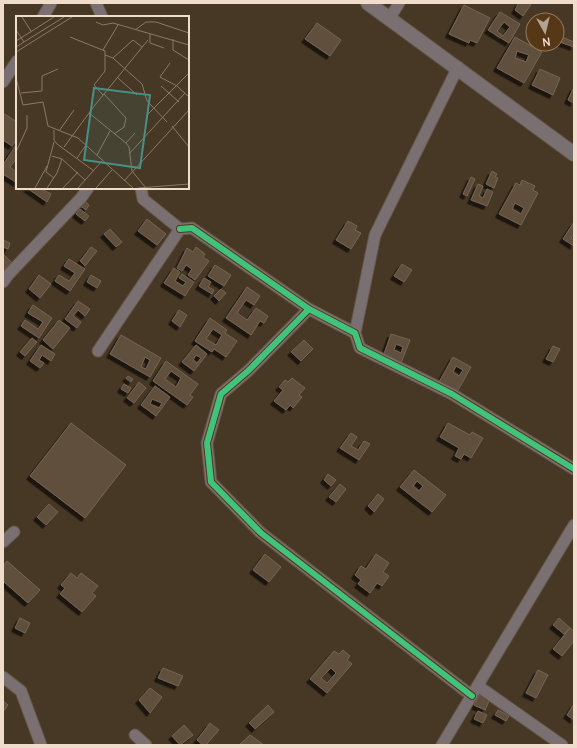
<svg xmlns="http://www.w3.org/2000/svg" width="577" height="748" viewBox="0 0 577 748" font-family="Manrope,sans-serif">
<defs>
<filter id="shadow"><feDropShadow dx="-3.5" dy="3.5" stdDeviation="0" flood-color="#0009"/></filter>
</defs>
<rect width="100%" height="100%" fill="#473725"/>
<!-- building -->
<path fill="#61503e" stroke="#726555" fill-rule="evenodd" filter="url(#shadow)" d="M519,3H532L523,16L515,10Z
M464,5L490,18L477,43L470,40L469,43L449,34Z
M500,12L520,24L509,43L488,30ZM504,22L510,27L503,36L497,31Z
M317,23L341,40L330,56L305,39Z
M515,37L542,52L524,83L497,68ZM517,51L529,55L526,62L515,58Z
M562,37L574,42V47L560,42Z
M540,69L560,78L553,95L532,85Z
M574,87V103L568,100Z
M3,113L17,122V139L12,146L3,140Z
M16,145L17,158L10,167L16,172L17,170V183L3,174V165Z
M492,171L497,174L495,177L498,178L494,188L486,184Z
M471,177L475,179L467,196L463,194Z
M522,180L535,186L533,190L538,193L521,225L499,214L516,183L520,185ZM515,203L524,208L521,214L512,209Z
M478,184L483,186L479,196L483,198L487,189L493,192L487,206L471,200Z
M27,188H40L51,194L47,202Z
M83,200L89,205L86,210L79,205Z
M80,209L89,216L85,221L76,214Z
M147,219L166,234L157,245L138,231Z
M348,221L357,226L355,230L361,233L351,249L336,240Z
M574,222V234L571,238L574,240V246L563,239Z
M110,229L122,242L116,247L104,234Z
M3,240L10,243L8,249L3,247Z
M91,247L97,251L85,266L80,261Z
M196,247L205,254L203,257L209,261L195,280L188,275L192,269L186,265L182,271L177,268L187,248L193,252Z
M4,255L12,263L3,272V256Z
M69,259L85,269L70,291L55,281L59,275L69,281L75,273L64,266Z
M402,264L412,270L404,282L394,276Z
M215,265L231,275L224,286L208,276Z
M174,268L180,272L175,281L183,286L186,282L179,278L182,274L194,282L185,296L164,283Z
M39,275L51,284L40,298L29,289Z
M91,275L101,281L97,288L87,282Z
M204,278L211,282L208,287L214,290L212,294L199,286Z
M247,287L260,296L254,305L246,300L237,313L247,320L256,308L268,316L264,323L260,321L251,335L226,318Z
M221,289L226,293L219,301L214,296Z
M78,301L90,309L85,316L78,310L73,316L81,322L77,328L65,319Z
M33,305L52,318L39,338L21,326L25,320L38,329L43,322L28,313Z
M179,310L187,315L180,327L172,321Z
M210,318L227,330L225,333L237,341L226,357L214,349L212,352L195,341ZM213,329L222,335L216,345L206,339Z
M59,320L70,328L53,349L43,340Z
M391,334L410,340L401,363L383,357ZM396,344L403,347L401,353L394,350Z
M121,335L161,358L150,377L110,354ZM145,357L150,360L146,369L141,367Z
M32,338L37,342L25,356L20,352Z
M304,340L313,349L301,361L291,352Z
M41,345L55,354L51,361L42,355L39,360L44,363L40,368L30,361Z
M196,345L207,354L194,371L182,362ZM196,355L201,358L197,363L193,360Z
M553,346L560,349L553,362L546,359Z
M453,357L471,367L457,392L439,382ZM456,366L463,370L459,376L453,372Z
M166,361L198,384L190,395L193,397L187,405L153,381ZM171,371L181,378L176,387L165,379Z
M128,376L133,379L131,382L126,378Z
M292,378L305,388L299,395L302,397L293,408L290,405L286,410L274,401L283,390L279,387L285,380L288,382Z
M139,382L146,388L134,403L127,398Z
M124,384L131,388L128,393L121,389Z
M155,386L170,397L156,416L141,405ZM152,399L162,403L159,408L150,404Z
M71,423L126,465L85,518L30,476Z
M448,423L470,435L472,432L483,438L471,458L464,454L461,459L455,456L459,448L440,437Z
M351,433L357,437L351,446L358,450L364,441L370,444L359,460L340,448Z
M414,470L446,495L432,512L400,487ZM417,481L423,486L419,491L413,486Z
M328,474L336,480L331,486L324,480Z
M340,484L346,489L336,502L329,497Z
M378,494L384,499L374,512L368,506Z
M49,504L58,512L46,525L37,517Z
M265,554L281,567L269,582L253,570Z
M376,554L389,563L383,572L389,576L382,586L377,583L370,593L358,584L361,580L355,575L361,566L366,569Z
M7,561L40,590L28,603L3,581V566Z
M71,573L77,578L81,573L98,586L92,593L96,596L82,612L60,594L65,588L61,585Z
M20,618L30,623L25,633L15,628Z
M559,618L570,628L564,634L553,625Z
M570,628L574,631V641L562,656L553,649Z
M343,650L350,656L347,660L352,664L327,693L310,679L334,651L339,654ZM331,668L336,673L327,683L321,678Z
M163,668L183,676L178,686L158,678Z
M538,670L548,675L536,698L526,693Z
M150,688L162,697L150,713L139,700Z
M480,694L490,699L485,710L474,705Z
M3,701L8,705L3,712Z
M574,704V720L567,715Z
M268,705L274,712L255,729L249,723Z
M498,710L509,716L506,721L495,715Z
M478,711L487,715L483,723L474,719Z
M210,723L219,730L206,745H203L197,740Z
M184,725L193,735L180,745L172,736Z
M250,735L264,745H239Z"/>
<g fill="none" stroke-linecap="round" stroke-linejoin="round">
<defs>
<path id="minor" d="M96,3L102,17
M43,17L51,3
M390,18L399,3
M3,82L17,61
M180,229L192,228L309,309L355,333L360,348L452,394L574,469
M3,282L8,275L81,198L88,188
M309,309L248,371L221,394L207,443L211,482L261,533L472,696
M355,333L375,235L458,67
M98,351L180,229L143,199L141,188
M3,542L14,532
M3,677L21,691L41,745
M478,686L562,745
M135,735L146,745
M442,745L574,525"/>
<path id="tertiary" d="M368,3L574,154"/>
</defs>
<!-- minor casing -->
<use href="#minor" stroke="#635545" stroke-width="13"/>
<!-- tertiary casing -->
<use href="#tertiary" stroke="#635545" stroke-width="16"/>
<!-- minor -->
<use href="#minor" stroke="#7a7072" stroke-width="11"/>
<!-- tertiary -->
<use href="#tertiary" stroke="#7a7072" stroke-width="14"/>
<defs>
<path id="cycleway" d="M180,229L192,228L309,309L355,333L360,348L452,394L574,469
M309,309L248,371L221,394L207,443L211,482L261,533L472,696"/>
</defs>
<!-- cycleway casing -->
<use href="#cycleway" stroke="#563816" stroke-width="8"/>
<!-- cycleway -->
<use href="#cycleway" stroke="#40c37c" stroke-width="6"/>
</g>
<!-- overview -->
<g transform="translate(16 16)">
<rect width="173" height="173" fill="#473725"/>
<path fill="none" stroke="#8a7967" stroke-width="1" d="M6,1L15,15M80,6L87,9L97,7L173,29M0,14L8,26M119,14L130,6H140L173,17M134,18V27L148,32M54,21L89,35V55L78,69L87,79M157,23V34L173,44M0,25L38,1M0,31L48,1M87,34L102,9M0,36L56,1M89,39L97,42L126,68L131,85L151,106M97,42L117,24L126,31M154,47L144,61L161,70L173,81M0,62L7,89L27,86L32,110L62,122L117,172M102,62L121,79M145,70L163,86M5,77L26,75V60L42,53M88,78L110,102L108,111L98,118M73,97L110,127M130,100L173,57M156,110L173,131M38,114V124L41,128L78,155M43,115L58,94M119,117L110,127L113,131L116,155L130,172M48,131L79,89L132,24M0,136L11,112V99M113,138L169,77M81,139L94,115M36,140L46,143L69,164M61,142L70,129M38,162L30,156L38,126M108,165L173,94M19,172L31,150M31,172L41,157L46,143M47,172L62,156M62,172L86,145M80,172L96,154M122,172L173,168"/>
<path fill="#479085" fill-opacity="0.15" stroke="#479085" stroke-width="2" d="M78,72L134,79L124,152L68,144Z"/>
<rect width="173" height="173" fill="none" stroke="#efdcca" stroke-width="2"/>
</g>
<!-- border -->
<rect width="577" height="748" fill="none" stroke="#efdcca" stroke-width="8"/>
<!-- north arrow -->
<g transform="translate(545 32) rotate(172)"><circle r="19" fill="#563816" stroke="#937a5e"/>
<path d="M0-3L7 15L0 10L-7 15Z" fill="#b4a290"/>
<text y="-6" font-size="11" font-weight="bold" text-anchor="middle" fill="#efdcca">N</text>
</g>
</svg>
